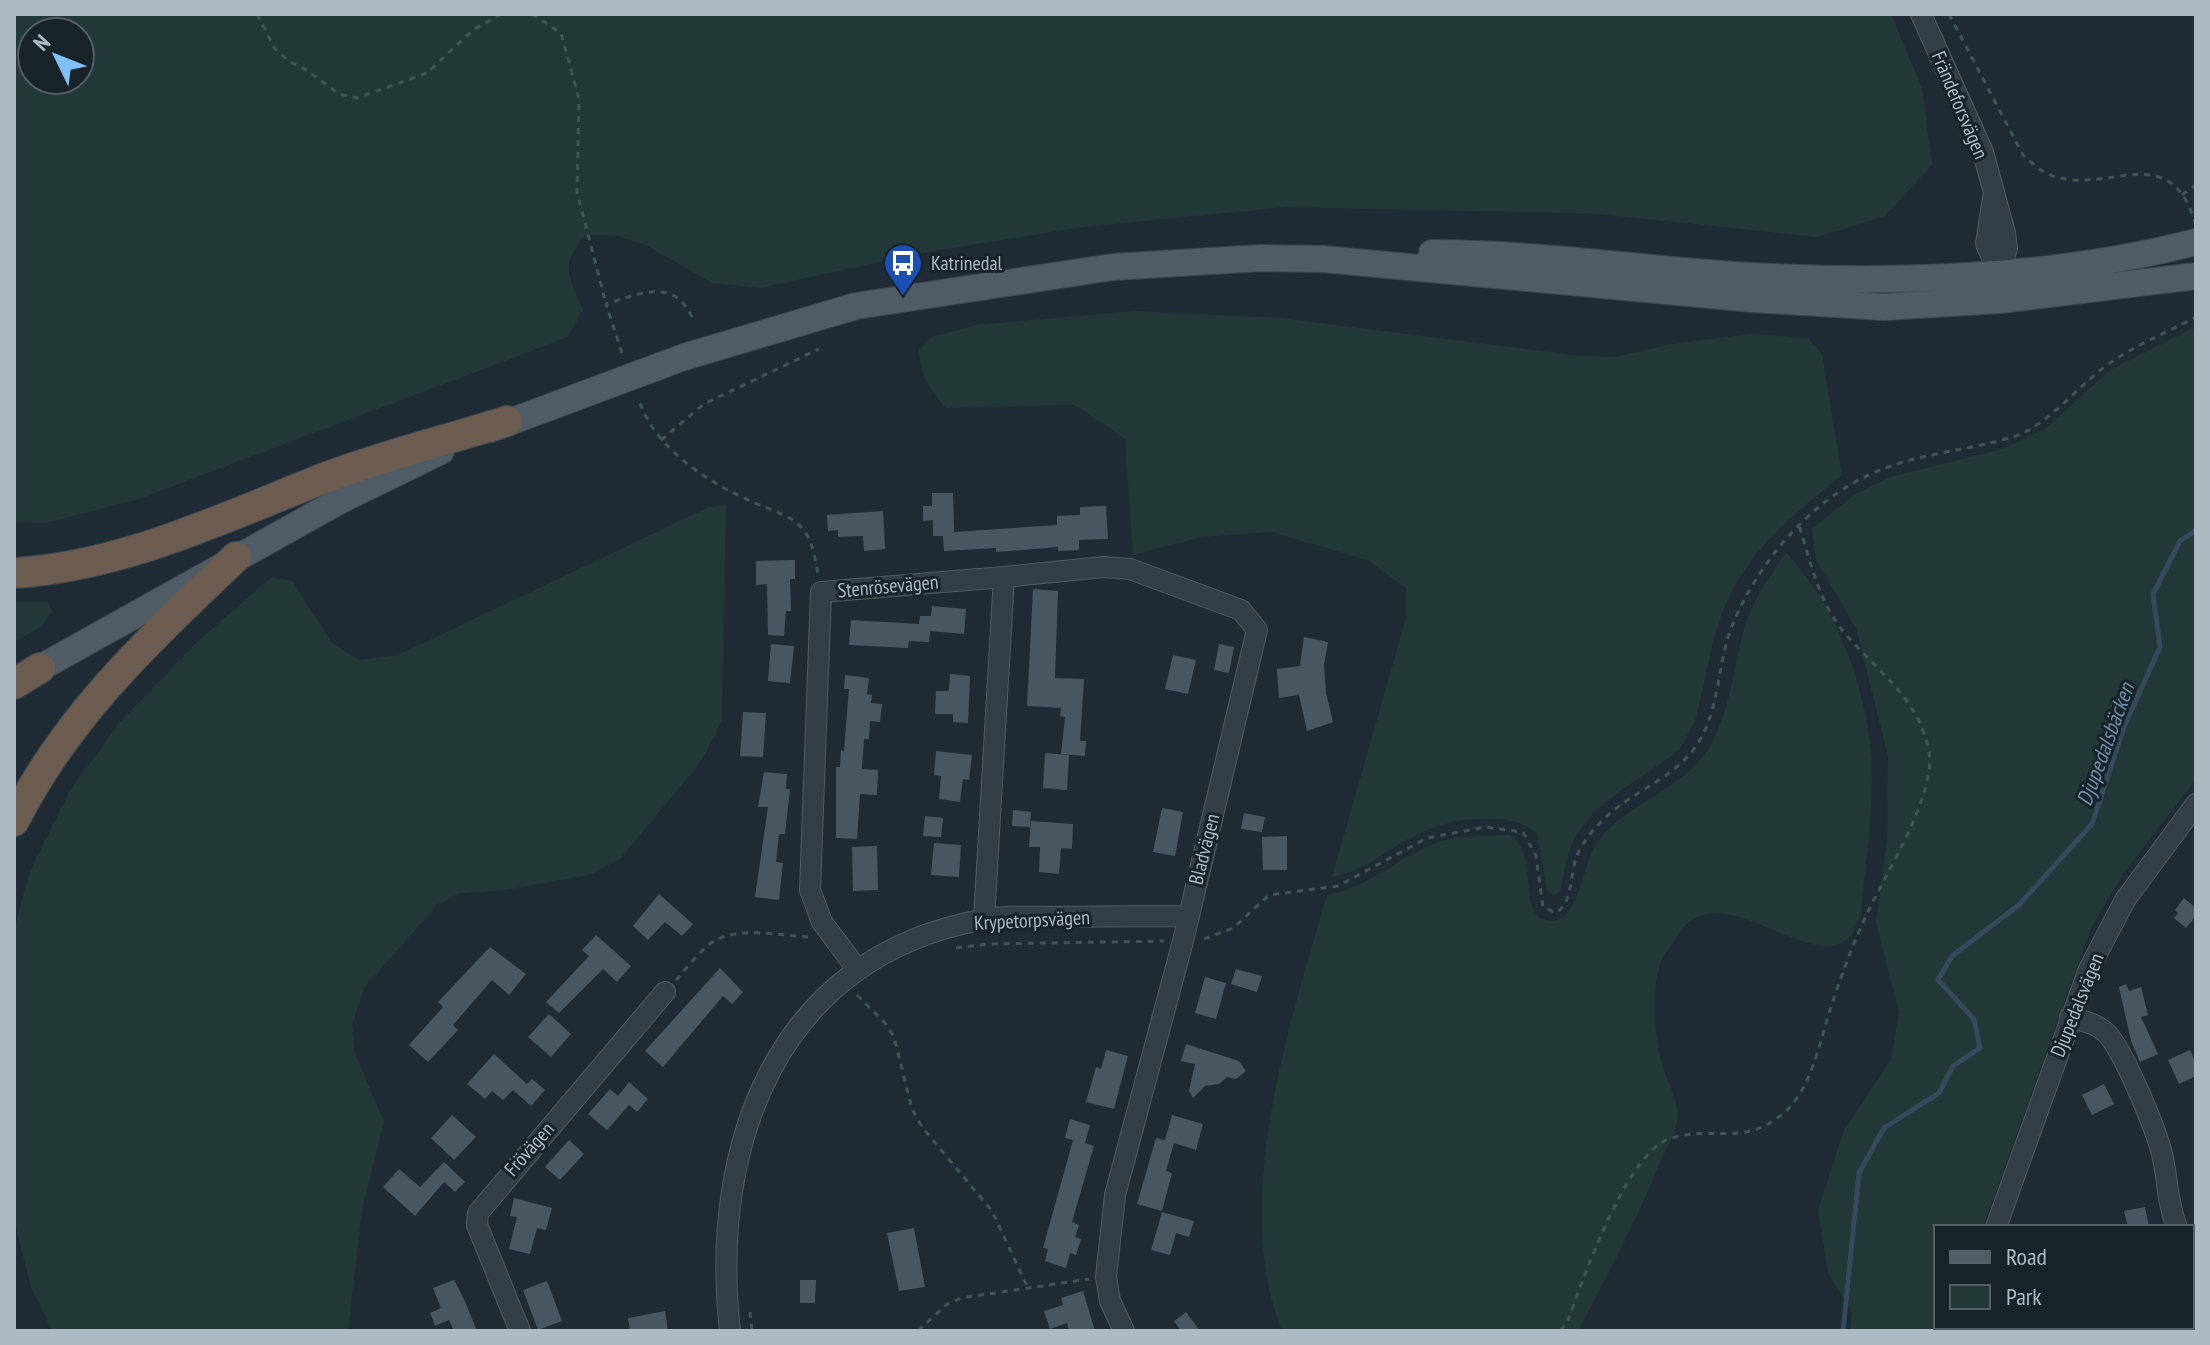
<svg xmlns="http://www.w3.org/2000/svg" width="2210" height="1345" viewBox="0 0 2210 1345" font-family="'PT Sans Narrow',sans-serif">
<rect width="100%" height="100%" fill="#202c35"/>
<!-- green -->
<path fill="#233937" fill-rule="evenodd" d="M14,14H1891L1922,88L1932,165L1885,216L1817,237L1599,214L1286,207L1083,227L915,254L761,288L712,283L648,246L619,236L585,235C559,265 569,276 583,310L568,337L139,499L46,523L14,522ZM80,32V80H32V32Z
M1137,311L1281,318L1573,355L1616,357L1676,343L1750,334L1808,338L1822,354L1842,475C1791,516 1742,555 1720,619C1709,652 1704,688 1695,721L1679,750C1642,780 1588,802 1570,849C1565,862 1564,877 1560,891L1554,895L1547,891L1537,834C1523,821 1511,820 1492,819C1457,817 1423,828 1393,848C1373,861 1356,873 1332,877L1406,618V588L1367,560L1272,532L1201,537L1133,555L1125,439L1074,405L946,408C930,390 921,376 919,350L931,337L977,325Z
M2196,327V779L2123,874L2092,926L1983,1227H1936V1327H1948L1946,1331H1850L1852,1312L1828,1273L1818,1210L1844,1130L1891,1060L1899,1012L1876,922L1887,840L1888,756L1856,628L1816,560L1812,529L1854,495L1890,477L2003,449L2026,438L2046,428L2110,370Z
M726,505L722,721L701,762L620,859L589,875L505,890L460,893L438,904L364,988L352,1025L355,1054L384,1122L362,1210L348,1331H52L31,1287L14,1220V930L30,871L71,789L120,722L198,641L272,577L292,581L332,643L360,660L398,655L709,507Z
M1786,553C1834,601 1866,686 1871,754C1875,807 1865,862 1861,915C1857,921 1855,931 1850,936C1813,977 1722,874 1681,931C1674,941 1662,956 1659,967C1652,996 1654,1035 1662,1064C1667,1083 1681,1102 1677,1122C1674,1137 1664,1153 1658,1167C1635,1224 1607,1277 1578,1331H1282C1230,1202 1290,1023 1327,895C1366,888 1393,862 1429,846C1454,835 1483,835 1510,835C1540,854 1517,911 1545,920C1579,931 1582,863 1597,842C1626,803 1682,791 1708,749C1729,716 1733,671 1743,633C1752,603 1767,578 1786,553Z
M14,602H48L52,612L42,626L14,642Z"/>
<g fill="none" stroke-linecap="round" stroke-linejoin="round">
<!-- stream -->
<path stroke="#334b5d" stroke-width="5" d="M1843,1331L1859,1173L1884,1128L1939,1093L1953,1066L1980,1048L1974,1019L1938,980L1952,956L2019,905L2092,824L2124,727L2160,647L2153,594L2180,541L2196,530"/>
</g>
<!-- building -->
<path fill="#485761" d="M932,493H953L954,532L1057,525V516L1080,515V507L1106,506L1108,539L1079,540V550L1058,551V547L996,552V548L944,551L943,536H933V520L923,521V506H932Z
M883,511L885,549L864,551L863,536L838,537V530L828,531L827,515Z
M795,560V579H790L791,611H786L784,636L768,635L767,584L756,585V561Z
M1033,589L1058,591L1055,678L1084,679L1080,741H1086L1085,756L1061,754L1065,717L1060,716L1061,708L1027,706Z
M932,606L966,609L964,634L930,631L929,642L909,641L908,648L849,645L851,620L919,624L920,616H931Z
M1304,637L1328,642L1324,665L1326,693L1333,722L1307,731L1299,695L1279,698L1277,669L1300,666Z
M771,644L794,646L790,683L768,681Z
M1219,644L1234,647L1229,673L1214,670Z
M1173,655L1196,660L1188,694L1165,689Z
M950,674L970,676L968,723L953,722V714H935L936,691H949Z
M845,675L869,678L867,694L872,695L871,703L882,704L880,722L870,721L869,739H864L862,769L878,770L877,795L860,794L857,839L836,838V767H840L841,750L844,751L849,689H844Z
M743,712L766,713L763,757L740,756Z
M936,751L972,755L969,780L963,779L960,802L939,799L941,776L934,775Z
M1045,753L1069,755L1067,790L1043,788Z
M764,772L787,774L786,789H790L785,834H779L776,862L783,863L779,900L755,897L768,807H758Z
M1162,808L1183,812L1175,856L1153,852Z
M1013,810L1031,812L1030,827L1012,826Z
M1244,813L1265,817L1262,832L1241,829Z
M925,816L943,818L941,837L923,836Z
M1031,821L1073,824L1072,849L1061,848L1059,874L1039,872L1040,847H1029Z
M1287,836V870H1263L1262,837Z
M934,843L961,845L959,877L931,875Z
M877,846L878,890L853,891L852,847Z
M659,894L693,924L682,936L665,922L648,940L633,926Z
M2184,898L2196,908V916L2186,928L2174,918L2178,913L2175,910Z
M596,935L631,966L617,982L603,969L559,1013L546,1002L589,956L582,950Z
M490,947L526,974L509,995L492,980L453,1025L458,1030L428,1062L409,1045L443,1007L438,1002Z
M720,968L743,992L732,1004L723,996L663,1067L645,1051Z
M1236,969L1262,976L1257,992L1231,984Z
M1205,977L1226,983L1216,1019L1195,1013Z
M2126,984L2129,991L2141,987L2148,1015L2141,1017L2158,1054L2140,1062L2131,1041L2119,987Z
M549,1014L571,1034L551,1057L528,1037Z
M1186,1044L1239,1061L1246,1071L1236,1079L1227,1077L1219,1084L1205,1086L1193,1098L1189,1091L1195,1064L1181,1061Z
M1106,1050L1128,1056L1114,1109L1086,1102L1096,1067L1101,1069Z
M2190,1050L2196,1064V1076L2179,1084L2168,1060Z
M494,1054L527,1084L532,1079L545,1090L531,1106L513,1090L503,1100L492,1091L485,1099L467,1084Z
M629,1082L648,1099L637,1112L629,1105L607,1130L588,1114L610,1089L618,1096Z
M2104,1084L2114,1104L2092,1115L2082,1095Z
M452,1115L476,1137L454,1160L431,1138Z
M1172,1115L1203,1124L1196,1150L1174,1143L1166,1171L1172,1173L1162,1211L1137,1204L1156,1138L1165,1140Z
M1070,1119L1090,1125L1085,1143L1094,1146L1072,1222L1079,1225L1075,1237L1081,1239L1076,1255L1070,1253L1066,1268L1045,1261L1048,1249L1043,1248L1073,1140L1065,1138Z
M569,1140L584,1154L560,1180L545,1167Z
M444,1162L465,1182L455,1192L444,1182L415,1216L383,1187L399,1169L420,1187Z
M514,1198L552,1208L546,1230L537,1228L530,1254L509,1249L517,1217L510,1216Z
M2145,1207L2149,1227H2128L2124,1211Z
M1162,1212L1194,1221L1189,1237L1176,1233L1170,1255L1151,1250Z
M914,1228L925,1287L899,1291L887,1233Z
M454,1280L464,1299L477,1331H454L449,1320L435,1326L430,1313L441,1308L433,1288Z
M800,1280H816L815,1303H800Z
M547,1281L562,1321L538,1330L523,1290Z
M1083,1291L1095,1331H1069L1067,1323L1050,1329L1044,1311L1063,1305L1061,1298Z
M665,1311L668,1331H630L628,1318Z
M1186,1312L1200,1331H1181L1174,1321Z"/>
<g fill="none" stroke-linecap="round" stroke-linejoin="round">
<defs>
<path id="minor" d="M1921,14L1983,152L2005,233L2007,248L1999,273V284
M1993,198L1986,244L1999,273
M1004,577L1103,567L1130,569L1241,610L1257,630L1183,941L1115,1195L1106,1277L1110,1301L1124,1331
M857,969L822,922L810,890L821,592L1004,577L984,919
M2070,1017C2084,1021 2099,1024 2109,1036C2125,1055 2156,1129 2162,1154C2168,1179 2167,1203 2177,1227
M1996,1227L2089,969L2125,900L2196,804
M2192,1255L2196,1260
M520,1331L477,1225L478,1213L665,992
M730,1331C709,1145 777,957 981,920C1006,915 1034,917 1060,917C1102,916 1145,916 1188,916
M1960,1331L1961,1327"/>
<path id="major" d="M1432,253C1538,253 1645,270 1751,276C1899,284 2052,279 2196,242
M491,429L684,357L856,306L1113,267L1261,258L1323,259L1753,299L1884,307L2000,300L2196,276
M40,668L341,500L441,451"/>
<path id="highway" d="M14,573C125,566 225,517 327,477C385,455 448,440 507,421
M14,684L40,668
M14,821C68,714 151,638 236,557"/>
</defs>
<!-- minor casing -->
<use href="#minor" stroke="#515c64" stroke-width="22"/>
<!-- major casing -->
<use href="#major" stroke="#3d4750" stroke-width="28"/>
<!-- highway casing -->
<use href="#highway" stroke="#3e4951" stroke-width="32"/>
<!-- path -->
<path stroke="#415554" stroke-width="3" stroke-dasharray="6 6" stroke-linecap="butt" d="M257,14L275,49L290,62L305,69L339,94L357,98L427,73L473,30L501,14
M532,14L561,33L579,99L577,192L606,304
M1949,14L2023,155C2032,163 2041,172 2053,176C2108,195 2169,138 2195,222
M2182,195L2196,185
M622,353L606,304C642,293 676,276 694,322
M640,403C657,450 709,483 753,502C770,510 789,514 802,528C813,541 815,558 818,574
M661,440L704,404L819,349
M1204,939L1233,928L1269,895L1338,886L1427,838L1485,827L1523,832L1536,856L1543,907L1556,913C1573,902 1570,875 1576,858C1581,845 1590,833 1600,823C1628,792 1675,780 1698,743C1721,707 1717,659 1734,621C1762,557 1816,494 1883,469C1928,451 1978,450 2024,433C2056,415 2078,387 2107,365C2135,345 2166,333 2196,317
M956,948L987,944L1164,941
M676,980C687,968 698,953 711,943C737,925 781,936 810,937
M857,995L885,1023L894,1037L912,1109L922,1127L992,1211L1027,1286
M750,1312L752,1331
M918,1331L946,1305L961,1298L1089,1279
M1561,1331L1568,1320C1584,1277 1623,1164 1664,1141C1671,1137 1685,1135 1693,1134C1732,1132 1756,1140 1788,1109C1812,1085 1820,1041 1830,1010C1841,977 1852,945 1867,914C1885,874 1936,796 1929,752C1920,698 1875,670 1843,631C1819,602 1810,561 1799,525"/>
<!-- minor -->
<use href="#minor" stroke="#333e46" stroke-width="20"/>
<!-- major -->
<use href="#major" stroke="#515d66" stroke-width="26"/>
<!-- highway -->
<use href="#highway" stroke="#6c5d50" stroke-width="30"/>
</g>
<!-- icons -->
<defs>
<symbol id="bus-pin" viewBox="-11 -11 22 30"><path d="M0 17L-7.5 6A9.5 9.5 0 1 1 7.5 6Z" fill="#1a4fb4" stroke="#19232a"/><path d="M-5-6H5V4H4V6H2V4H-2V6H-4V4H-5ZM-3.5-4V0h7V-4ZM-3.5 1.2v1.5H-2V1.2ZM2 1.2v1.5H3.5V1.2Z" fill="#fff"/></symbol>
</defs>
<g fill-rule="evenodd">
<use href="#bus-pin" x="881" y="241" width="44" height="60"/>
</g>
<g text-anchor="middle" dominant-baseline="central" stroke-width="6" stroke-linejoin="round" paint-order="stroke">
<!-- street labels -->
<g font-size="20" fill="#adb9c3" stroke="#19232a">
<text transform="translate(1960 105) rotate(67)">Frändeforsvägen</text>
<text transform="translate(888 586) rotate(-5)">Stenrösevägen</text>
<text transform="translate(1204 849) rotate(-76)">Bladvägen</text>
<text transform="translate(1032 920) rotate(-3)">Krypetorpsvägen</text>
<text transform="translate(2077 1005) rotate(-68)">Djupedalsvägen</text>
<text transform="translate(529 1149) rotate(-49)">Frövägen</text>
</g>
<!-- poi labels -->
<g font-size="20" fill="#adb9c3" stroke="#19232a" text-anchor="start">
<text x="931" y="263">Katrinedal</text>
</g>
<!-- water labels -->
<g font-size="22" font-style="italic" fill="#6e8fa7" stroke="#19232a">
<text transform="translate(2105 744) rotate(-70)">Djupedalsbäcken</text>
</g>
</g>
<!-- border -->
<rect width="2210" height="1345" fill="none" stroke="#adb9c3" stroke-width="32"/>
<!-- legend -->
<rect x="1934" y="1225" width="260" height="104" fill="#19232a" stroke="#545f67" stroke-width="2"/>
<rect x="1950" y="1251" width="40" height="12" fill="#515d66" stroke="#545f67" stroke-width="2"/>
<text x="2006" y="1265" font-size="24" fill="#adb9c3">Road</text>
<rect x="1950" y="1285" width="40" height="24" fill="#233937" stroke="#545f67" stroke-width="2"/>
<text x="2006" y="1305" font-size="24" fill="#adb9c3">Park</text>
<!-- north arrow -->
<g transform="translate(56 56) rotate(313)"><circle r="38" fill="#19232a" stroke="#545f67" stroke-width="2"/>
<path d="M0-6L14 30L0 20L-14 30Z" fill="#80c0f5"/>
<text y="-12" font-size="22" font-weight="bold" text-anchor="middle" fill="#adb9c3">N</text>
</g>
</svg>
